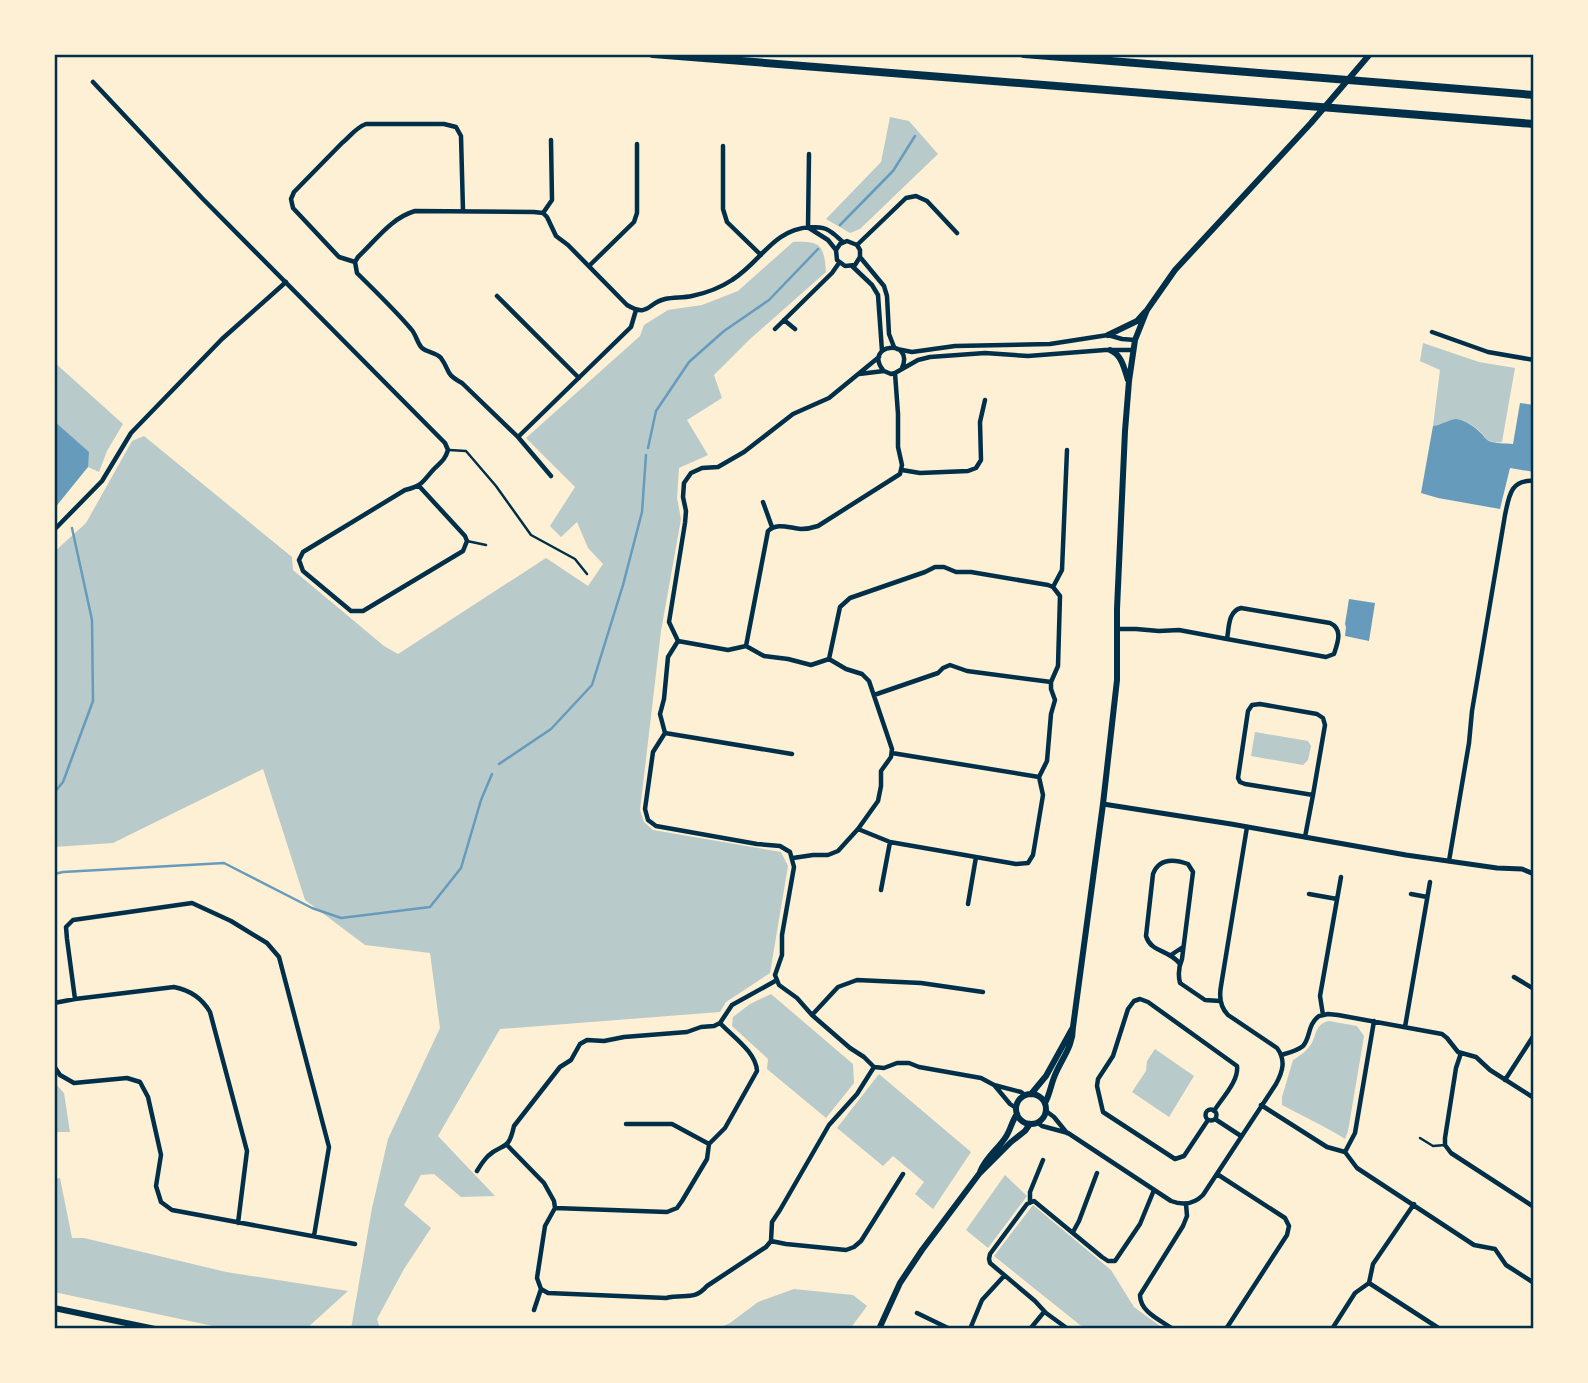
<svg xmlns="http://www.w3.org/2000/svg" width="1588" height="1383" viewBox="0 0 1588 1383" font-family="'Noto Sans',sans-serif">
<rect width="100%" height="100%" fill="#fdf0d5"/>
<!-- green -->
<path fill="#b9caca" d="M890,117L909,121L938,154L860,229L850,233L826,219L881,162Z
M793,242C821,241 824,245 826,272L750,339L714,375L722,398L687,420L708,455L679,468L677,498L681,519L661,631L640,810L644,822L653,830L781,852L788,866L770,973L726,1002L720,1012L500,1029L438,1136L495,1196L461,1197L434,1174L421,1175L404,1205L431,1228L404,1269L377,1319L380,1329H351L372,1208L388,1139L440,1028L430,953L365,945L305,900L263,769L113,843L54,847V552L86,523L132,441L144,436L292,557L293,570L384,646L398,654L546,558L588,586L603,564L588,548L577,522L561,537L550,526L575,487L526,438L640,336L644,325L668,310L702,305L738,291Z
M1423,343L1479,362L1515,368L1502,442C1498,442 1494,443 1490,441C1484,439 1486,438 1482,433C1475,427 1465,419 1456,419C1448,420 1441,425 1433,426L1440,370L1420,361Z
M54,362L123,424L107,451L99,472L88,467V452L54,421Z
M1255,732L1308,741L1311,746L1308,760L1303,765L1251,756Z
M771,994L853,1064L854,1083L826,1118L767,1069L768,1059L732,1026L733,1017L750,1004Z
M1329,1021L1357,1026L1364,1036L1348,1131L1345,1139C1325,1126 1304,1117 1282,1105V1097L1293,1060C1301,1055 1307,1051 1312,1043C1317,1032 1316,1024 1329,1021Z
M1155,1049L1194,1076L1169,1117L1132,1092L1146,1071L1147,1061Z
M879,1074L971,1152L933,1209L915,1194L924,1182L893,1156L883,1166L837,1128Z
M54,1082L64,1093L70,1132H54Z
M1005,1175L1027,1196L988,1248L966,1230Z
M60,1178L72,1238H84L226,1272L348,1291L306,1329H227L54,1292V1179Z
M1033,1205L1111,1270L1134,1307L1164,1329H1085L994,1256Z
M794,1289L853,1295L867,1306L850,1329H716L730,1323L758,1302Z"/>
<!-- water -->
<path fill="#669bbc" d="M1520,403L1534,405V472L1510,468L1500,509L1438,498L1421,493L1433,426C1441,425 1448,420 1455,419C1464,419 1475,427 1481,433C1485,437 1484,438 1489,441C1496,444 1506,443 1513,444Z
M54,421L89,452L88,467L54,509Z
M1349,599L1375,603L1369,641L1345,636L1346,627L1345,624Z"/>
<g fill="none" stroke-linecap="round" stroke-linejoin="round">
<!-- stream -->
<path stroke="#669bbc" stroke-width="2.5" d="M840,225L893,171L915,136
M648,448L656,411L689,362L724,331L769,300L818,249
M499,764L551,729L592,685L623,585L642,512L646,455
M54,793L63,782L93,701L92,620L72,528
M54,874L63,872L224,863L312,908L341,918L430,907L461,868L481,800L492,774"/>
<!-- service -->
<path stroke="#003049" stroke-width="2.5" d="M449,450L466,451L496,486L531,535L575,559L587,574
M467,541L486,545
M1420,1138L1433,1146L1445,1145"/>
<!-- minor -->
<path stroke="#003049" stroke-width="4.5" d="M93,82L202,198L445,443L448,450C445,460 441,462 434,469C421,483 424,485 405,490L303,552L299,560L303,571L351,611H363L463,551L467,541L465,536L419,486
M723,146V209L727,222L761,255
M543,213L552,200L551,140
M808,228L809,154
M809,228L828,240L836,250
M857,245L906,198L916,196L927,201L957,233
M860,257L855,265L845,266L837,260L836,250L840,244L847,241L857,245L860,250V257L884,286L887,296L889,334L894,347
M355,262L358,257C376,240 391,218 415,211L534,212L543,213L547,217L556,236L568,245L627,305C649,318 647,303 665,299C674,297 683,298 692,296C706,293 720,288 732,280C762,261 772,230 810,227C816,227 821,227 826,229C833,232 838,238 843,242
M355,262L357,273C375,291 394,309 411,329C416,334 417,343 422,348C428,353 436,352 441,358C451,372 444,373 462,383L518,437L631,327L636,310
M355,262L339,257L293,208L291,199L294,192L342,143C351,136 355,128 366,124H444L456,127L461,136L463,211
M589,266L634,222L637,213V144
M852,266L872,285L878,295L882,351
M497,296L579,378
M784,320L795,329
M775,329L832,273L839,263
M1432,332L1488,352L1534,360
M897,349L912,352L955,346L1050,344L1108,335L1122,339L1135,340
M879,357L829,398L793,414L744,452L718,467L702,468L691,473L684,483L683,497L686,511L685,523L669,622L678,641L668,657L664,699L660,714L665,733L653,752L645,809L648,820L656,826L757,844L780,846L790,852L794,867L782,935V955L775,975L779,985L797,998L812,1015L850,1048L864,1057L874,1067L884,1068L897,1063H909L919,1067L981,1078L994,1085L1021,1092L1025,1095
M883,370C863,344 915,338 902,368
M859,374L884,371L891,374L895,373L918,360L930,357L985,353L1028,356L1105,350H1133
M518,437L551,476
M902,470L920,473L968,471L976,468L981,460L980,422L985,400
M763,502L772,527
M54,530L102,481L131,433L222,339L286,282
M1053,587L1062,570L1067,450
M1117,629H1136L1159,631L1179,630L1227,639C1229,628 1228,611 1241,608L1330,623C1343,629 1338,642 1334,654L1326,657L1227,639
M678,641L728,650L746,646L764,656L788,659L811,665L829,659L846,669L862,674L869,681L892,749L891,757L881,771V786L878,801L858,829L838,851L828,855H813L793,858
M746,646L768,531C777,522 789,528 801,529C807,529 812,528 818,526L900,474L902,465L898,447V414L895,373
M829,659L840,607L850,598L925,572L935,567H944L956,572H971L1048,585L1053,587L1060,596L1058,666L1051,682V689L1055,700L1051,714L1047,761L1039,777L1043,795L1033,855L1028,863L1016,864L890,842L858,829
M874,695L938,673L943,668L950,665L967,671L1051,682
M665,733L792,754
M892,753L1039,777
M1305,837L1313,795L1245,784L1240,782L1238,778L1248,711L1252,705L1260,704L1317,714L1323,718L1325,725L1313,795
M1449,861L1469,743L1472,711L1505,515C1509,497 1510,479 1534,481
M881,890L890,842
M1309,894L1337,899
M1411,894L1427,897
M968,904L976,857
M1171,955L1183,947
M1180,964C1169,949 1151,953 1146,936L1153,874C1159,858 1174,859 1188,864L1193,872L1182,959C1179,966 1178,975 1180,983L1205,1000L1220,1001
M1514,977L1534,989
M75,999L67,939L66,927L73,920L192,903L231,921L267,943L279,957L329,1147L314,1236
M54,1003L75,999L174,987C189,990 202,998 210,1012L247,1151L238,1223
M812,1015L838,987L857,980L921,983L983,992
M1323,1015L1320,996L1341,877
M1405,1027L1430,882
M1461,1053L1456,1068L1445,1138V1145L1451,1153L1534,1207
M1281,1055C1288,1053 1297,1051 1303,1046C1311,1037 1307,1025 1319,1016L1328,1014L1338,1015L1442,1034L1447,1038L1458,1052L1476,1057L1490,1070L1534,1098
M54,1066L60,1075L74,1083L127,1078L140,1082L148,1097L161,1155L156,1186L161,1202L172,1210L355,1244
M1505,1080L1534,1035
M995,1086L1010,1104L1016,1108
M1261,1105L1327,1147L1345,1152L1357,1168L1474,1245L1495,1249L1506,1265L1534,1283
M1205.5 1115a5.5 5.5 0 1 1 11 0a5.5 5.5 0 1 1-11 0Z
M1046,1111L1054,1117L1067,1133
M1215,1119L1241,1136
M1208,1120L1184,1156L1175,1159L1103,1112L1097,1086L1098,1079L1113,1056L1128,1009L1134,1001L1140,999L1148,1002L1237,1066C1239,1081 1222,1098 1214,1111
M1038,1123L1042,1126L1068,1133L1171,1201C1184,1206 1194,1204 1203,1195L1276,1084C1283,1071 1286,1060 1277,1048L1228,1015C1220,1007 1219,997 1221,986L1247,827
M626,1124H672L709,1144
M507,1145L544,1183L554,1201L555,1208L545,1226L537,1278L541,1289L548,1293L666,1298C684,1293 693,1302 707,1286L766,1247L771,1241L772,1222L780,1210L829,1125L857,1094L874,1067
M1345,1152L1355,1133L1374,1021
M477,1171C480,1166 484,1160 488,1156C503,1142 508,1153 514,1126L560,1067L571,1060L580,1044L587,1040L604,1041L624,1037L687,1032L701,1027L714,1026L720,1023L732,1005L777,980
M1217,1174L1285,1218L1289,1226L1287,1235L1226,1329
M1030,1202V1192L1043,1160
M555,1208L667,1212L677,1208L682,1201L707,1159L709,1144L725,1128L757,1071C756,1052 733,1037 720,1023
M1073,1232L1079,1221L1097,1173
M771,1241L786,1244L846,1250L854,1247L861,1241L903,1174
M1369,1283L1440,1329
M534,1310L541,1289
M917,1313L950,1329
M970,1329L982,1300L1004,1276
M1030,1329L1044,1312
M1068,1329L1046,1313L1035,1301L990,1263L989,1259L990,1254L1027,1204L1034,1201L1102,1257L1108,1261H1115L1140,1224L1154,1190
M1173,1329C1160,1320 1140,1312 1140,1295L1183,1226L1187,1216L1186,1204
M1332,1329L1355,1293L1369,1283L1373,1264L1414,1204"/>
<!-- tertiary -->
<path stroke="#003049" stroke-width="5" d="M1103,804L1231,824L1406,855L1497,868L1522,869L1534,874"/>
<!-- secondary -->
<path stroke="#003049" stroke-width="6" d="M1108,335L1137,321L1145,312
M1110,350C1122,355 1124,368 1128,380
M1016 1109a15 15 0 1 1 30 0a15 15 0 1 1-30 0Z
M1031,1094L1046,1076L1072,1029
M1045,1103C1050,1094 1051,1084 1055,1075C1062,1058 1073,1047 1073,1027L1103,804L1117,680V609L1125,431L1129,381L1135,340L1147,310L1175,270L1311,123L1370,54
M980,1172C986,1156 999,1149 1007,1135C1011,1128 1012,1121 1017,1114
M54,1308L155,1329
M879,1329L900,1283L922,1250L979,1174L1011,1142L1025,1131L1030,1124"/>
<!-- motorway -->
<path stroke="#003049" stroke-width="8" d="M653,54L1534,124
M1024,54L1534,95"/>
</g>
<!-- border -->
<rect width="1588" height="1383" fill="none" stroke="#fdf0d5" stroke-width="112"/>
<rect x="56" y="56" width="1476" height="1271" fill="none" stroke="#003049" stroke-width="2.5"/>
</svg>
